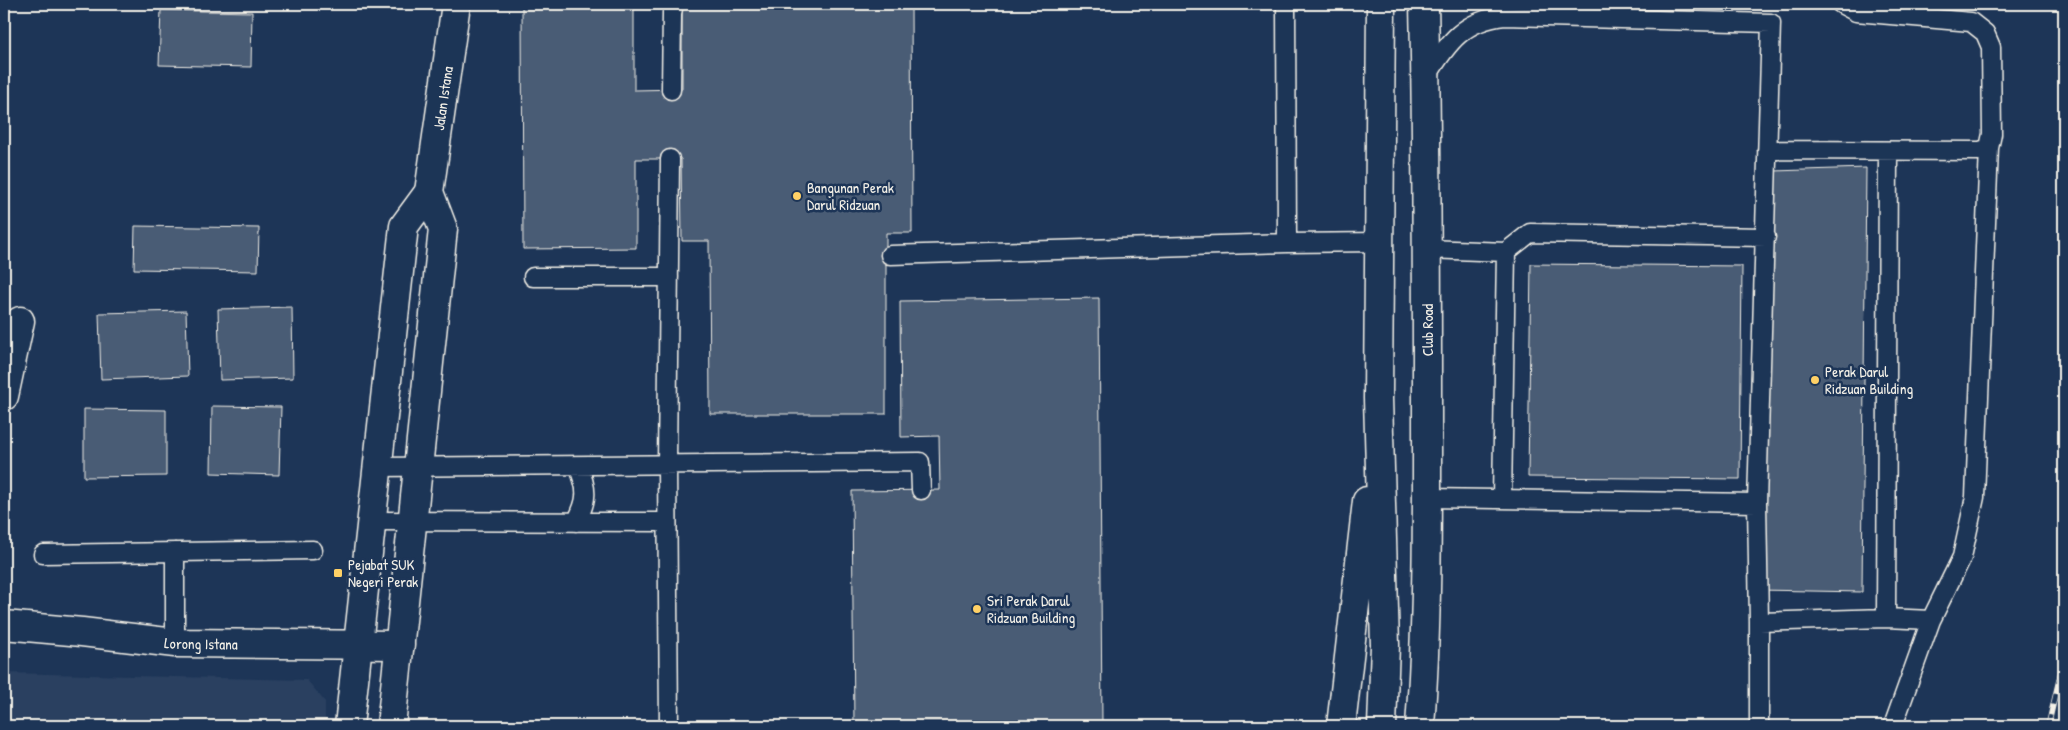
<svg xmlns="http://www.w3.org/2000/svg" width="2068" height="730" viewBox="0 0 2068 730" font-family="'Patrick Hand',sans-serif">
<rect width="100%" height="100%" fill="#1d3557"/>
<filter id="ink" filterUnits="userSpaceOnUse"><feTurbulence type="fractalNoise" baseFrequency=".02" numOctaves="2"/><feDisplacementMap in="SourceGraphic" scale="10" xChannelSelector="R" yChannelSelector="G"/><feConvolveMatrix kernelMatrix="1 2 1 2 8 2 1 2 1" color-interpolation-filters="sRGB"/></filter>
<g filter="url(#ink)">
<!-- built -->
<path fill="#2a4060" d="M4,673L307,680L325,702V726H4Z"/>
<!-- building -->
<path fill="#485b74" stroke="#f4f1e8" d="M522,4H634V90L682,89V4H911L912,233H886V414H710L709,241H682L681,159H636V248L523,249Z
M161,10L252,12L251,67L159,65Z
M1866,168L1862,592L1759,590L1774,171Z
M135,226L259,228L258,271L134,269Z
M1531,264L1742,266L1740,479L1528,477Z
M1099,298L1102,726H854L852,491L940,490L939,436L901,437L900,301Z
M292,307L293,378L220,380L218,309Z
M186,311L188,376L101,379L99,313Z
M212,406L281,407L279,475L211,473Z
M84,409L166,410V476L84,477Z"/>
<g fill="none" stroke-linecap="round" stroke-linejoin="round">
<defs>
<path id="service" d="M1286,4L1287,243
M1427,76C1448,42 1464,20 1505,16L1771,23L1757,503L1427,498
M671,90L672,13L674,4
M1767,150L1980,151L1989,148L1992,134L1991,47L1985,33L1971,22L1856,12L1841,4
M1888,151L1886,618L1931,620
M1427,249L1506,252
M890,255L1287,243L1380,242
M533,277H669
M377,467L920,462L921,490
M1502,499L1506,252L1530,233L1766,237
M1757,503L1759,622L1886,618
M371,521L667,522
M576,522C588,500 588,489 578,466
M175,552V643
M43,554L313,550
M669,726L667,465L670,159
M1759,726V622
M1893,726L1931,620L1962,557L1975,497L1989,148"/>
<g id="minor">
<path d="M4,396L20,321"/>
<path id="s1" d="M4,625L82,632L175,643L400,645"/>
</g>
<g id="secondary">
<path d="M349,726L404,226L429,192"/>
<path id="s2" d="M391,726L443,229L429,192L456,4"/>
</g>
<path id="trunk" d="M1381,4L1378,398L1385,645L1382,726
M1341,726L1367,501
M1420,726C1428,617 1427,507 1427,397C1427,266 1427,135 1424,4"/>
</defs>
<!-- service casing -->
<use href="#service" stroke="#f4f1e8" stroke-width="21"/>
<!-- minor casing -->
<use href="#minor" stroke="#f4f1e8" stroke-width="31"/>
<!-- secondary casing -->
<use href="#secondary" stroke="#f4f1e8" stroke-width="31"/>
<!-- trunk casing -->
<use href="#trunk" stroke="#f4f1e8" stroke-width="31"/>
<!-- service -->
<use href="#service" stroke="#1d3557" stroke-width="18"/>
<!-- minor -->
<use href="#minor" stroke="#1d3557" stroke-width="28"/>
<!-- secondary -->
<use href="#secondary" stroke="#1d3557" stroke-width="28"/>
<!-- trunk -->
<use href="#trunk" stroke="#1d3557" stroke-width="28"/>
<defs>
<path id="rail" d="M2048,726L2064,659"/>
</defs>
<!-- rail casing -->
<use href="#rail" stroke="#f4f1e8" stroke-width="5.5"/>
<!-- rail -->
<use href="#rail" stroke="#1d3557" stroke-width="4" stroke-dasharray="11" stroke-linecap="butt"/>
</g>
</g>
<!-- markers -->
<g fill="#ffd166" stroke="#1d3557" stroke-width="2">
<circle cx="797" cy="196" r="5"/>
<circle cx="1815" cy="380" r="5"/>
<rect x="333" y="568" width="10" height="10" rx="2.5"/>
<circle cx="977" cy="609" r="5"/>
</g>
<g text-anchor="middle" dominant-baseline="central" stroke-width="5" stroke-linejoin="round" paint-order="stroke">
<!-- street labels -->
<g font-size="15" fill="#f4f1e8" stroke="#1d3557">
<text stroke="none"><textPath href="#s2" startOffset="634">Jalan Istana</textPath></text>
<text transform="translate(1427 330) rotate(-90)">Club Road</text>
<text stroke="none"><textPath href="#s1" startOffset="198">Lorong Istana</textPath></text>
</g>
<!-- poi labels -->
<g font-size="15" fill="#f4f1e8" stroke="#1d3557" text-anchor="start">
<text x="807" y="187">Bangunan Perak<tspan x="807" dy="17">Darul Ridzuan</tspan></text>
<text x="1825" y="371">Perak Darul<tspan x="1825" dy="17">Ridzuan Building</tspan></text>
<text x="348" y="564">Pejabat SUK<tspan x="348" dy="17">Negeri Perak</tspan></text>
<text x="987" y="600">Sri Perak Darul<tspan x="987" dy="17">Ridzuan Building</tspan></text>
</g>
</g>
<!-- margin -->
<rect width="2068" height="730" fill="none" stroke="#1d3557" stroke-width="20"/>
<rect x="10" y="10" width="2048" height="710" fill="none" stroke="#f4f1e8" stroke-width="2" filter="url(#ink)"/>
</svg>
